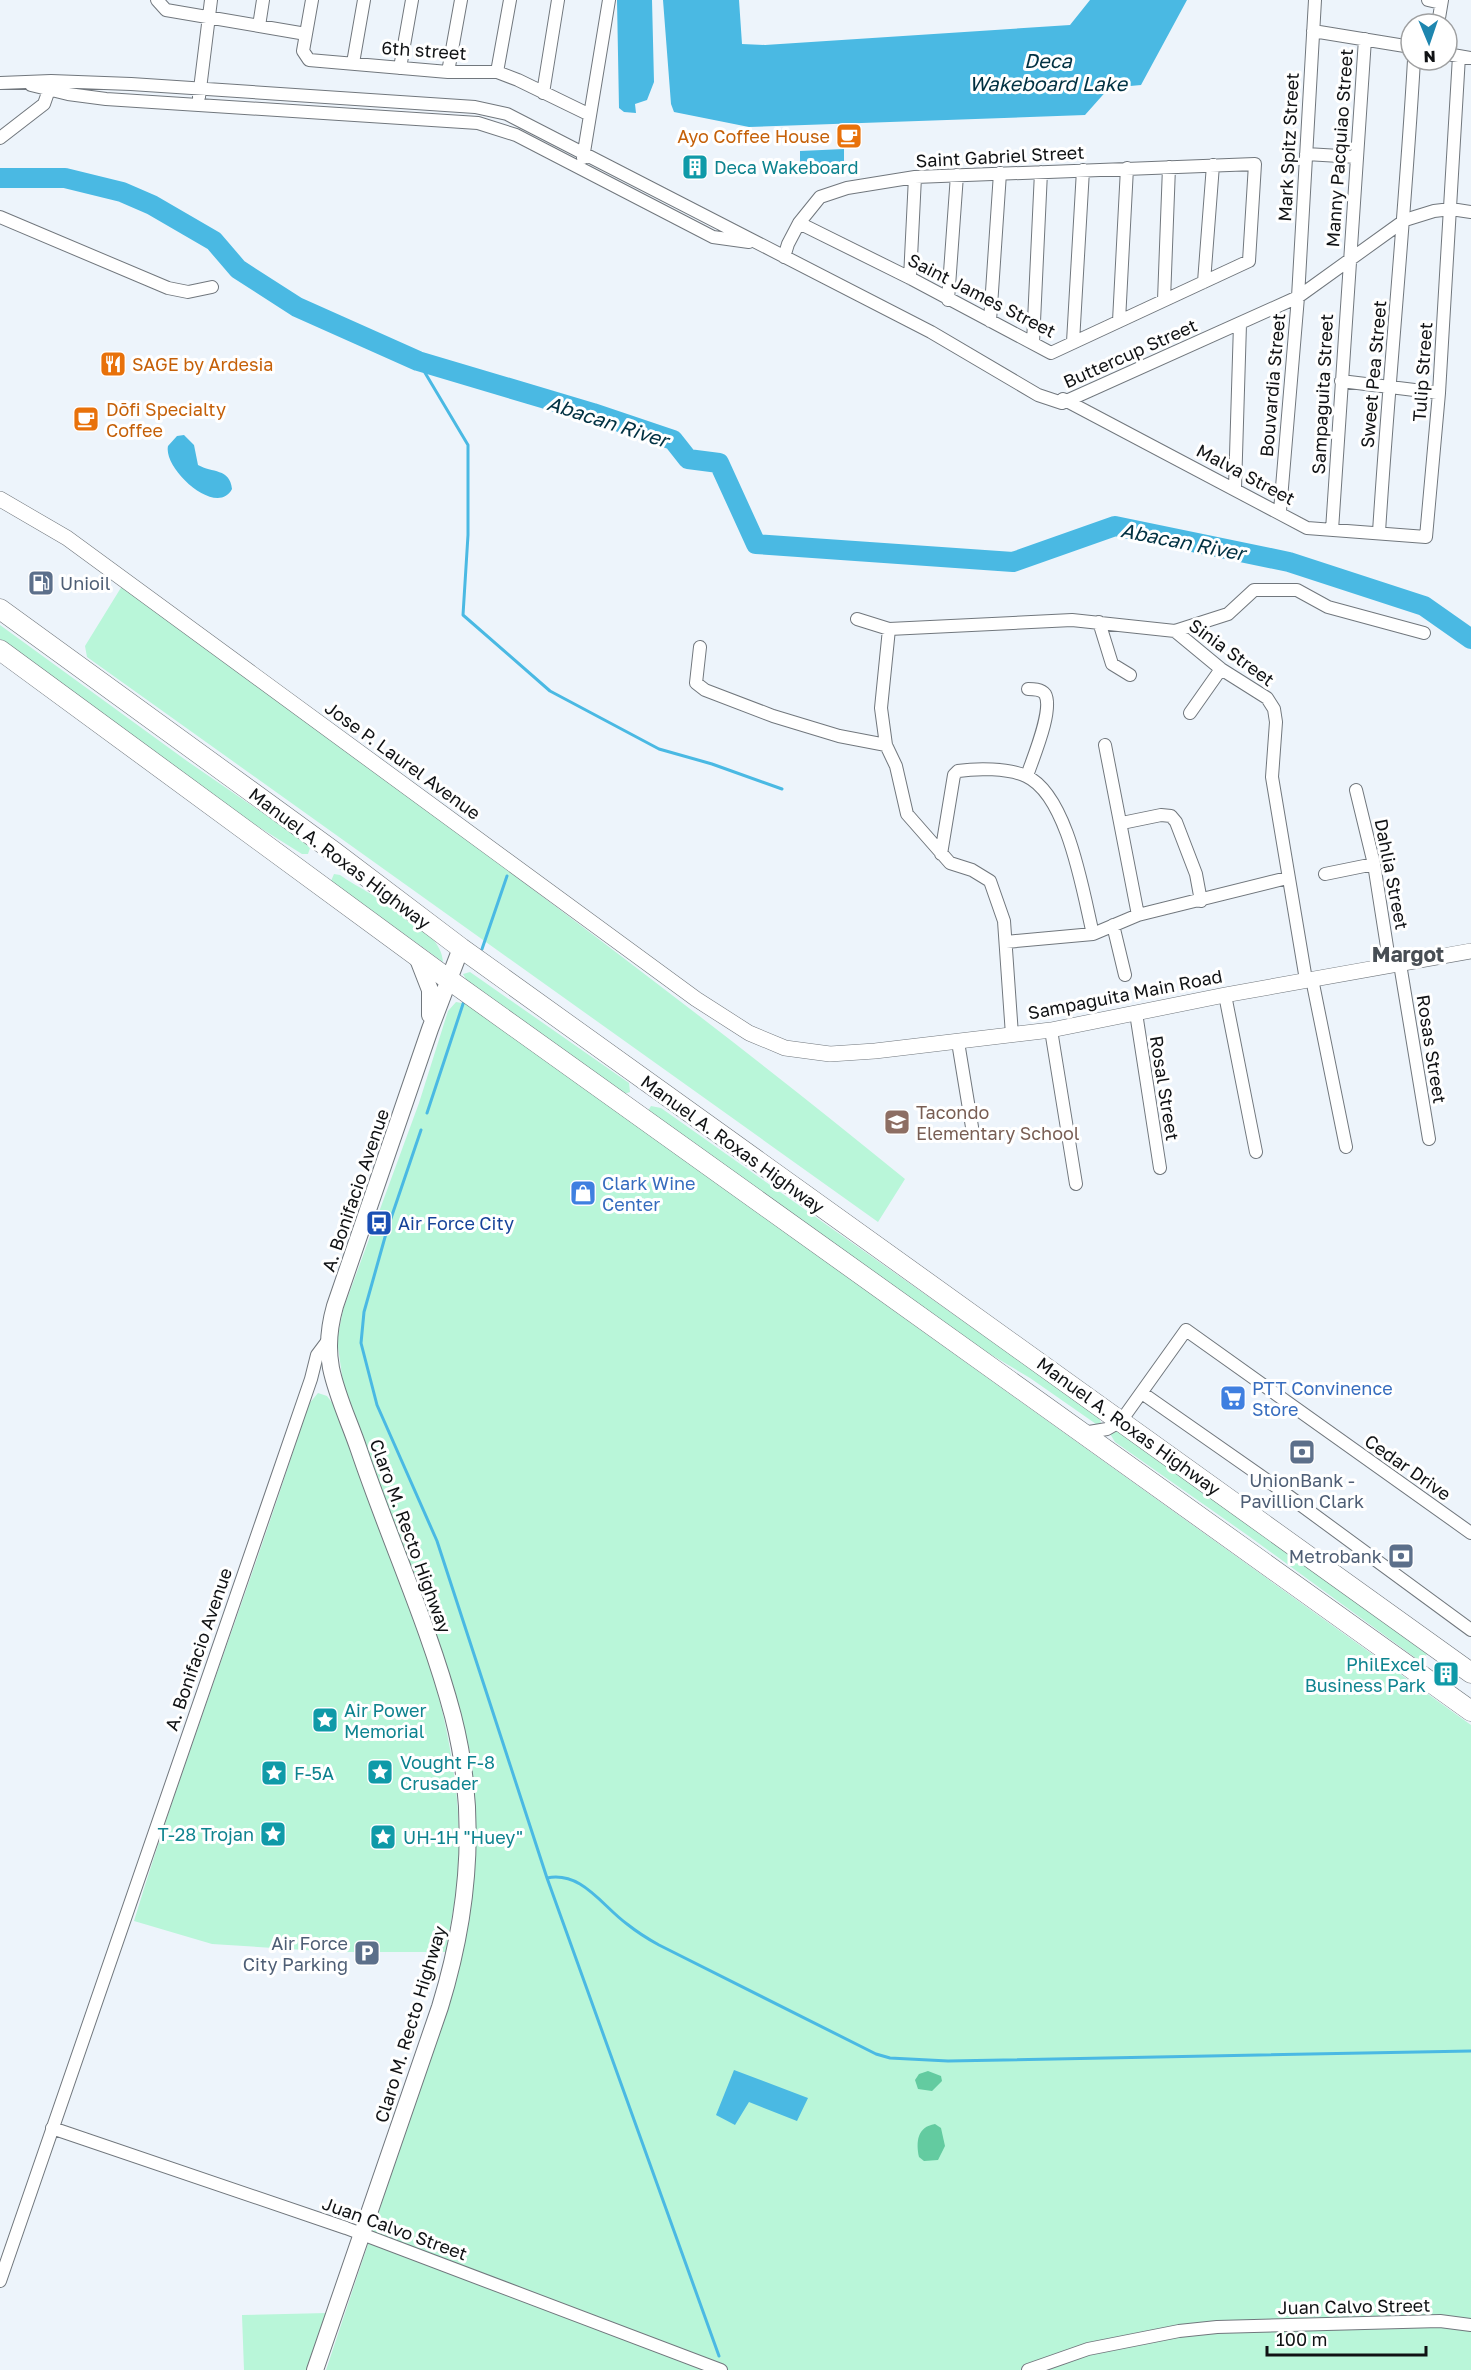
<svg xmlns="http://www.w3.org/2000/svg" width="1471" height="2370" viewBox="0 0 1471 2370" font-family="'Golos Text',sans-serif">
<rect width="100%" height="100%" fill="#edf4fb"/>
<!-- green -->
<path fill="#b9f6d9" d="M122,586C386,780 651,972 905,1179L878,1222L87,657L85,646Z
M0,625L187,761L302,840L310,848L308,854H302L241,816L0,639Z
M334,874L340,875C366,894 443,927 443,962L331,881Z
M470,972L629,1083L630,1092L624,1094L467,981L463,974Z
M456,1002L467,1004L1471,1725V2370H326L449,2001L461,1961L472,1892L471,1793L343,1382L337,1340L343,1310L419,1103L448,1011Z
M651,1106L661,1108L1099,1417L1101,1423L1096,1424L1030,1378L973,1344L648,1111Z
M318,1393L327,1396L333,1404C389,1547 464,1705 459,1862C458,1892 450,1923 446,1952H336L212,1944L134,1921C187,1747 254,1578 308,1405Z
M1117,1430L1427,1654L1421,1662L1250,1537L1115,1442L1109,1432Z
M327,2313L308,2370H244L242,2315Z"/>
<!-- forest -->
<path fill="#63cba0" d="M928,2071L941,2076L942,2081L932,2091L918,2089L915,2080L919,2074Z
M935,2124L941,2128L945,2146L938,2160L924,2161L919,2157C916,2142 917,2127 935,2124Z"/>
<!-- water -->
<path fill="#4ab9e3" d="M617,0H652L654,82L647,100L635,104L636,113L624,112L619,108Z
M663,0H739L742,44L765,45L1070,25L1090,0H1187L1141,85L1109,88L1085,115L749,127L674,112L671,104Z
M844,149V164L800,166V151Z
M184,435L194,445L198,465C212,473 230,468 232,489C217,518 163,469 168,446L177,436Z
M734,2070L808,2098L797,2121L749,2102L735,2125L716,2115Z"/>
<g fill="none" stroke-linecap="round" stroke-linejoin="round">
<!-- stream -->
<path stroke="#4ab9e3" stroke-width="3" d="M418,361L468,445V535L463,615L550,691L659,749L712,764L782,789
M482,949L507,876
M427,1113L464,1001
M421,1130L387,1230L364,1312L361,1343L377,1405L437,1541L547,1878C582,1871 602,1906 627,1924C637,1932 648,1939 659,1945L876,2054L890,2058L948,2061L1471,2051
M547,1878L719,2356"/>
<!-- river -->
<path stroke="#4ab9e3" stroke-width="20" d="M0,178H65L122,192L152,205L214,241L238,269L297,307L418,361L593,413L673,440L688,459L719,463L756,544L1013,562L1115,526L1289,562L1424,606L1471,639"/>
<defs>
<path id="minor" d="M157,0L166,10L306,34
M312,0L303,51L309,60L448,72H497L518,80L590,115
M1428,0L1441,3
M1438,24L1442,0
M259,26L263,0
M1313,31L1411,47
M1447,54L1471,58
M353,63L364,0
M400,68L412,0
M448,72L461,0
M497,72L510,0
M0,83L51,81L131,84L475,107L507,114L931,332L1038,395L1062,403L1298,297L1405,220L1434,211L1451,209L1471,212
M31,85L68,94L106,99L478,123L516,135L713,237L749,242
M543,93L558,0
M199,97L211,0
M0,138L44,104L51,84
M1306,154L1357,157
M583,158L609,0
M0,217L168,288L188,292L212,287
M784,257L788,244L799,223L820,197L847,188L915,177L1255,164L1249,261L1051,353L910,278L799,223
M910,278L915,177
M1204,282L1213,165
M948,300L957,175
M1164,300L1169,167
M990,321L1000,173
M1119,321L1127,168
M1073,342L1083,170
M1033,343L1041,172
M1341,381L1439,393
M1063,399L1307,528L1426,537L1439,393L1459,56
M1235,488L1240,324
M1280,511L1298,297L1315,0
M1332,530L1365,39
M1379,532C1389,375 1405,218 1414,60
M857,619L889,629L1072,620L1175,631L1221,669L1267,698L1274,709L1276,722L1272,777L1306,980
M1099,622L1112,664L1130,675
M889,629L881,708L886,745L896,766L907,814L950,863L972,870L990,881L1004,921L1012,1035
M1175,631L1228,614L1254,590H1297L1328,607L1424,633
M700,647L696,683L705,690L773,716L839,736L886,745
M1190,713L1221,669
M1105,745L1138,915
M1027,776C1032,760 1054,710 1045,694C1041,689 1033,689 1028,689
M1356,790L1374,864L1390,966
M1122,823L1161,815L1171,816L1176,822L1196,874L1201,901
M941,854L954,775L958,771C977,768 1008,768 1026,776C1068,795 1083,893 1093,934
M1325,874L1374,864
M1113,925L1125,975
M1006,942L1093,934L1138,915L1287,878
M1400,964L1429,1139
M1312,979L1346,1147
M1225,995L1256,1152
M1136,1013L1160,1168
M1051,1030L1076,1184
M958,1042L972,1127
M1142,1393L1275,1486L1471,1630
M1083,1433L1107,1429L1121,1421L1186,1330L1471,1533
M52,2128L346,2228L721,2370
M0,2281L311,1379L317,1355L329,1339
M1028,2370L1088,2349L1179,2331L1217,2327L1440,2321L1471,2325"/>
<path id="tertiary" d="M0,499L67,538L696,999L749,1033L785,1048L830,1054L875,1051L1051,1030L1225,995L1471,951"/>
<path id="secondary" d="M416,954L430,990V1015
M315,2370L440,2007C469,1913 478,1813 453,1716C429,1625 389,1539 359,1450C350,1423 337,1397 331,1368C327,1347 329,1327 335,1306L430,1029L461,948"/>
<path id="primary" d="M0,609L333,851L461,948L1471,1673
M0,650L448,979L1471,1711"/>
</defs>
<!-- minor casing -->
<use href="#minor" stroke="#71777d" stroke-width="14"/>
<!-- tertiary casing -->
<use href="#tertiary" stroke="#71777d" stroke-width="16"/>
<!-- secondary casing -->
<use href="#secondary" stroke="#71777d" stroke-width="18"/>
<!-- primary casing -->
<use href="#primary" stroke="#71777d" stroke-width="21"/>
<!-- minor -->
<use href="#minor" stroke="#fff" stroke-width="12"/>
<!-- tertiary -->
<use href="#tertiary" stroke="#fff" stroke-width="15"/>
<!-- secondary -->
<use href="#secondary" stroke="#fff" stroke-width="16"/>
<!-- primary -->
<use href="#primary" stroke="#fff" stroke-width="20"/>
</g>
<!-- icons -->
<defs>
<symbol id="cafe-square" viewBox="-11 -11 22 22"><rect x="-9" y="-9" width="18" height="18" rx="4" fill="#e8710a" stroke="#fff"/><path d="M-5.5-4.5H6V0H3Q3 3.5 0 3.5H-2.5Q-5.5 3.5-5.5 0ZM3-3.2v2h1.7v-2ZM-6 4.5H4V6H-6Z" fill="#fff"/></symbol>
<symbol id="building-square" viewBox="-11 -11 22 22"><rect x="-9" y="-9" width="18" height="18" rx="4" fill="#0f9aa8" stroke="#fff"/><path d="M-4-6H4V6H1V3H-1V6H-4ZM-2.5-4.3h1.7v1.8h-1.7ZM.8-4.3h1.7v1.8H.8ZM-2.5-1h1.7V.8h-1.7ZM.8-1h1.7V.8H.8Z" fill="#fff"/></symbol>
<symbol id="restaurant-square" viewBox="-11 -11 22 22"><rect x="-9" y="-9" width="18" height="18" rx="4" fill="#e8710a" stroke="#fff"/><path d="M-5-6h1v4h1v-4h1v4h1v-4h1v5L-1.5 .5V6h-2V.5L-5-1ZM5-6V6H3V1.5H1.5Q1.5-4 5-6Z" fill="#fff"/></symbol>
<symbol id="fuel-square" viewBox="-11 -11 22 22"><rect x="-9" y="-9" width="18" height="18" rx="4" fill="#5c6f8a" stroke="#fff"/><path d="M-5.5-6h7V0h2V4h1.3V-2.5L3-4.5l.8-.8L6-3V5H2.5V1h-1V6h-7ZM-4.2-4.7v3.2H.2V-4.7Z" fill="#fff"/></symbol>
<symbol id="school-square" viewBox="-11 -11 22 22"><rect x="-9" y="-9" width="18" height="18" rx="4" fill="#8d6e63" stroke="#fff"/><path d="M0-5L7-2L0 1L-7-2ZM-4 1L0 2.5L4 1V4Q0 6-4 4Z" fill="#fff"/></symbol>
<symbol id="shop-square" viewBox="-11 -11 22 22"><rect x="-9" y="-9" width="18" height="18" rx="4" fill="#3f7fe0" stroke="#fff"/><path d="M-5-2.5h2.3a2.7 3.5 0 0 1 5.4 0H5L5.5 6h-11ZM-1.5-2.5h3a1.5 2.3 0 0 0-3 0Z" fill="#fff"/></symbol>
<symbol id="bus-square" viewBox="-11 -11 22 22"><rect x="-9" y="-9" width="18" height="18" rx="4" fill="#1a4fb4" stroke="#fff"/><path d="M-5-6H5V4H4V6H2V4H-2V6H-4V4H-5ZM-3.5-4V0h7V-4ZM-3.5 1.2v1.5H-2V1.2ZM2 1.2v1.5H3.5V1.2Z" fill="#fff"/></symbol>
<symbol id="supermarket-square" viewBox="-11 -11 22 22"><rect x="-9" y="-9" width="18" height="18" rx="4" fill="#3f7fe0" stroke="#fff"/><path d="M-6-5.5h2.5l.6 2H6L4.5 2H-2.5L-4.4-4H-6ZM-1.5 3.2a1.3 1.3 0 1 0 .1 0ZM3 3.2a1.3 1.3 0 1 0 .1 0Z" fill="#fff"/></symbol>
<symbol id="bank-square" viewBox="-11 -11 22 22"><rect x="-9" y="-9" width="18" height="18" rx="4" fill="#5c6f8a" stroke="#fff"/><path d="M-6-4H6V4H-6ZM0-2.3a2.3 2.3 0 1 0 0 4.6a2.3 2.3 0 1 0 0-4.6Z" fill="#fff"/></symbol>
<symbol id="sight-square" viewBox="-11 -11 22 22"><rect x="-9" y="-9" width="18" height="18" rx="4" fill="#0f9aa8" stroke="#fff"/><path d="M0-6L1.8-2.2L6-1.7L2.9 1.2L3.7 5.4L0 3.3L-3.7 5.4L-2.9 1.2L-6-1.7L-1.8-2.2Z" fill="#fff"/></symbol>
<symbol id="parking-square" viewBox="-11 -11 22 22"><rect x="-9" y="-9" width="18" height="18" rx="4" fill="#5c6f8a" stroke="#fff"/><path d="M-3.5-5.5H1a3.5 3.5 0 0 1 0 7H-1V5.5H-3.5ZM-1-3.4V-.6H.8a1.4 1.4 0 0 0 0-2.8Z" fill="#fff"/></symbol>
</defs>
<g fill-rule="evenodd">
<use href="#cafe-square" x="834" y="121" width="30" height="30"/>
<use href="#building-square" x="680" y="152" width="30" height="30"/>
<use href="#restaurant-square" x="98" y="349" width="30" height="30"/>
<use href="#cafe-square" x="71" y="404" width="30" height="30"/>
<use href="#fuel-square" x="26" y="568" width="30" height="30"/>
<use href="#school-square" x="882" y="1107" width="30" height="30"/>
<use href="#shop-square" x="568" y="1178" width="30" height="30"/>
<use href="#bus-square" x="364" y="1208" width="30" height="30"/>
<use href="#supermarket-square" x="1218" y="1383" width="30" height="30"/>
<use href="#bank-square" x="1287" y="1437" width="30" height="30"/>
<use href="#bank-square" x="1386" y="1541" width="30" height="30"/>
<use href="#building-square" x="1431" y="1659" width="30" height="30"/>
<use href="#sight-square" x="310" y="1705" width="30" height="30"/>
<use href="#sight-square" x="365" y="1757" width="30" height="30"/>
<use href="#sight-square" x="259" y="1758" width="30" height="30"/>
<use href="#sight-square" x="258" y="1819" width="30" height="30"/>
<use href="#sight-square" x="368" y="1822" width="30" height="30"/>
<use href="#parking-square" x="352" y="1938" width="30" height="30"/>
</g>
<g text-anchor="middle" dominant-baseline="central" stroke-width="6" stroke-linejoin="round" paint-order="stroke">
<!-- street labels -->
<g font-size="18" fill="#101214" stroke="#fff">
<text transform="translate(424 50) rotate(4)">6th street</text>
<text transform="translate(1288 147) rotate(-87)">Mark Spitz Street</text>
<text transform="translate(1339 148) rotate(-86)">Manny Pacquiao Street</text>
<text transform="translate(1000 156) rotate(-3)">Saint Gabriel Street</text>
<text transform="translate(982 295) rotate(27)">Saint James Street</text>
<text transform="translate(1130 353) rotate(-24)">Buttercup Street</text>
<text transform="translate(1422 372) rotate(-86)">Tulip Street</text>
<text transform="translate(1373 374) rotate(-85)">Sweet Pea Street</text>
<text transform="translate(1272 385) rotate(-85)">Bouvardia Street</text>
<text transform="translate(1322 394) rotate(-87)">Sampaguita Street</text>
<text transform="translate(1246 474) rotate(28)">Malva Street</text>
<text transform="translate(1232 652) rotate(36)">Sinia Street</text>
<text transform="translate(403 760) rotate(36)">Jose P. Laurel Avenue</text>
<text transform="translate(340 858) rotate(37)">Manuel A. Roxas Highway</text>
<text transform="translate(1392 874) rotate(79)">Dahlia Street</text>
<text transform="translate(1125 994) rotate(-11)">Sampaguita Main Road</text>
<text transform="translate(1432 1049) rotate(81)">Rosas Street</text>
<text transform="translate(1165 1088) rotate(81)">Rosal Street</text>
<text transform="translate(733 1144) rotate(36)">Manuel A. Roxas Highway</text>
<text transform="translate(355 1190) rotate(-71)">A. Bonifacio Avenue</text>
<text transform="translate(1129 1426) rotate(36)">Manuel A. Roxas Highway</text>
<text transform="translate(1408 1467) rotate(35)">Cedar Drive</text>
<text transform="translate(411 1536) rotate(70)">Claro M. Recto Highway</text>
<text transform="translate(198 1649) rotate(-71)">A. Bonifacio Avenue</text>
<text transform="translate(410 2024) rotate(-73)">Claro M. Recto Highway</text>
<text transform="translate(395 2228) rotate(20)">Juan Calvo Street</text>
<text transform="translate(1354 2306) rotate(-1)">Juan Calvo Street</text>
</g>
<!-- food labels -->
<g font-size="18" fill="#c56008" stroke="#fff" text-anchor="start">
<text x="830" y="136" text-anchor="end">Ayo Coffee House</text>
<text x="132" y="364">SAGE by Ardesia</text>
<text x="106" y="409">Dōfi Specialty<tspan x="106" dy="21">Coffee</tspan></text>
</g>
<!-- culture labels -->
<g font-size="18" fill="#0d838f" stroke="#fff" text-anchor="start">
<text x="714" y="167">Deca Wakeboard</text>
<text x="1426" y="1664" text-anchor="end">PhilExcel<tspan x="1426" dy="21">Business Park</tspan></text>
<text x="344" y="1710">Air Power<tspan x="344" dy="21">Memorial</tspan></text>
<text x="400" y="1762">Vought F-8<tspan x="400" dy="21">Crusader</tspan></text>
<text x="294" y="1773">F-5A</text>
<text x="254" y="1834" text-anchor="end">T-28 Trojan</text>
<text x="403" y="1837">UH-1H "Huey"</text>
</g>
<!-- service labels -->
<g font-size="18" fill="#4e5e75" stroke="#fff" text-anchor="end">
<text x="60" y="583" text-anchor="start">Unioil</text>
<text x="1302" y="1480" text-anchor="middle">UnionBank -<tspan x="1302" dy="21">Pavillion Clark</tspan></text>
<text x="1382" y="1556">Metrobank</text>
<text x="348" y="1943">Air Force<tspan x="348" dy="21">City Parking</tspan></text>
</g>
<!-- education labels -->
<g font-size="18" fill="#785e54" stroke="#fff" text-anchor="start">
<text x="916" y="1112">Tacondo<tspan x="916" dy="21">Elementary School</tspan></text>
</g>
<!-- shop labels -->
<g font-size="18" fill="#366cbe" stroke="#fff" text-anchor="start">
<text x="602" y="1183">Clark Wine<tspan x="602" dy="21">Center</tspan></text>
<text x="1252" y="1388">PTT Convinence<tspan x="1252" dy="21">Store</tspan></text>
</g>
<!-- transit labels -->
<g font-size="18" fill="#164399" stroke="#fff" text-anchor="start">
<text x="398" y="1223">Air Force City</text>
</g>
<!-- water labels -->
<g font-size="20" font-style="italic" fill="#003142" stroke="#fff">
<text x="1048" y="60">Deca<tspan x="1048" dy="23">Wakeboard Lake</tspan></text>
<text transform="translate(608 421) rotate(18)">Abacan River</text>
<text transform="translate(1183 541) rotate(11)">Abacan River</text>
</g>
<!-- quarter labels -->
<g font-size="21" font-weight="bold" fill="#484e54" stroke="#fff">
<text x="1408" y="954">Margot</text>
</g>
</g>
<!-- north arrow -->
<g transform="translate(1429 42) rotate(178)"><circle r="28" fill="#ffffff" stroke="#9fa0a1" stroke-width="1.5"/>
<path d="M0-4.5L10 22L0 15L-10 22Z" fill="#1e86af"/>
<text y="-9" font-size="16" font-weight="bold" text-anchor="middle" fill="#101214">N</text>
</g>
<!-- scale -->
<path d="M1267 2346v9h159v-9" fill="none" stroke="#101214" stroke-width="3"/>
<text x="1276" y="2346" font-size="18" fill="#101214" stroke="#ffffff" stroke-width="4.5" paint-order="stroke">100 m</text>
</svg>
